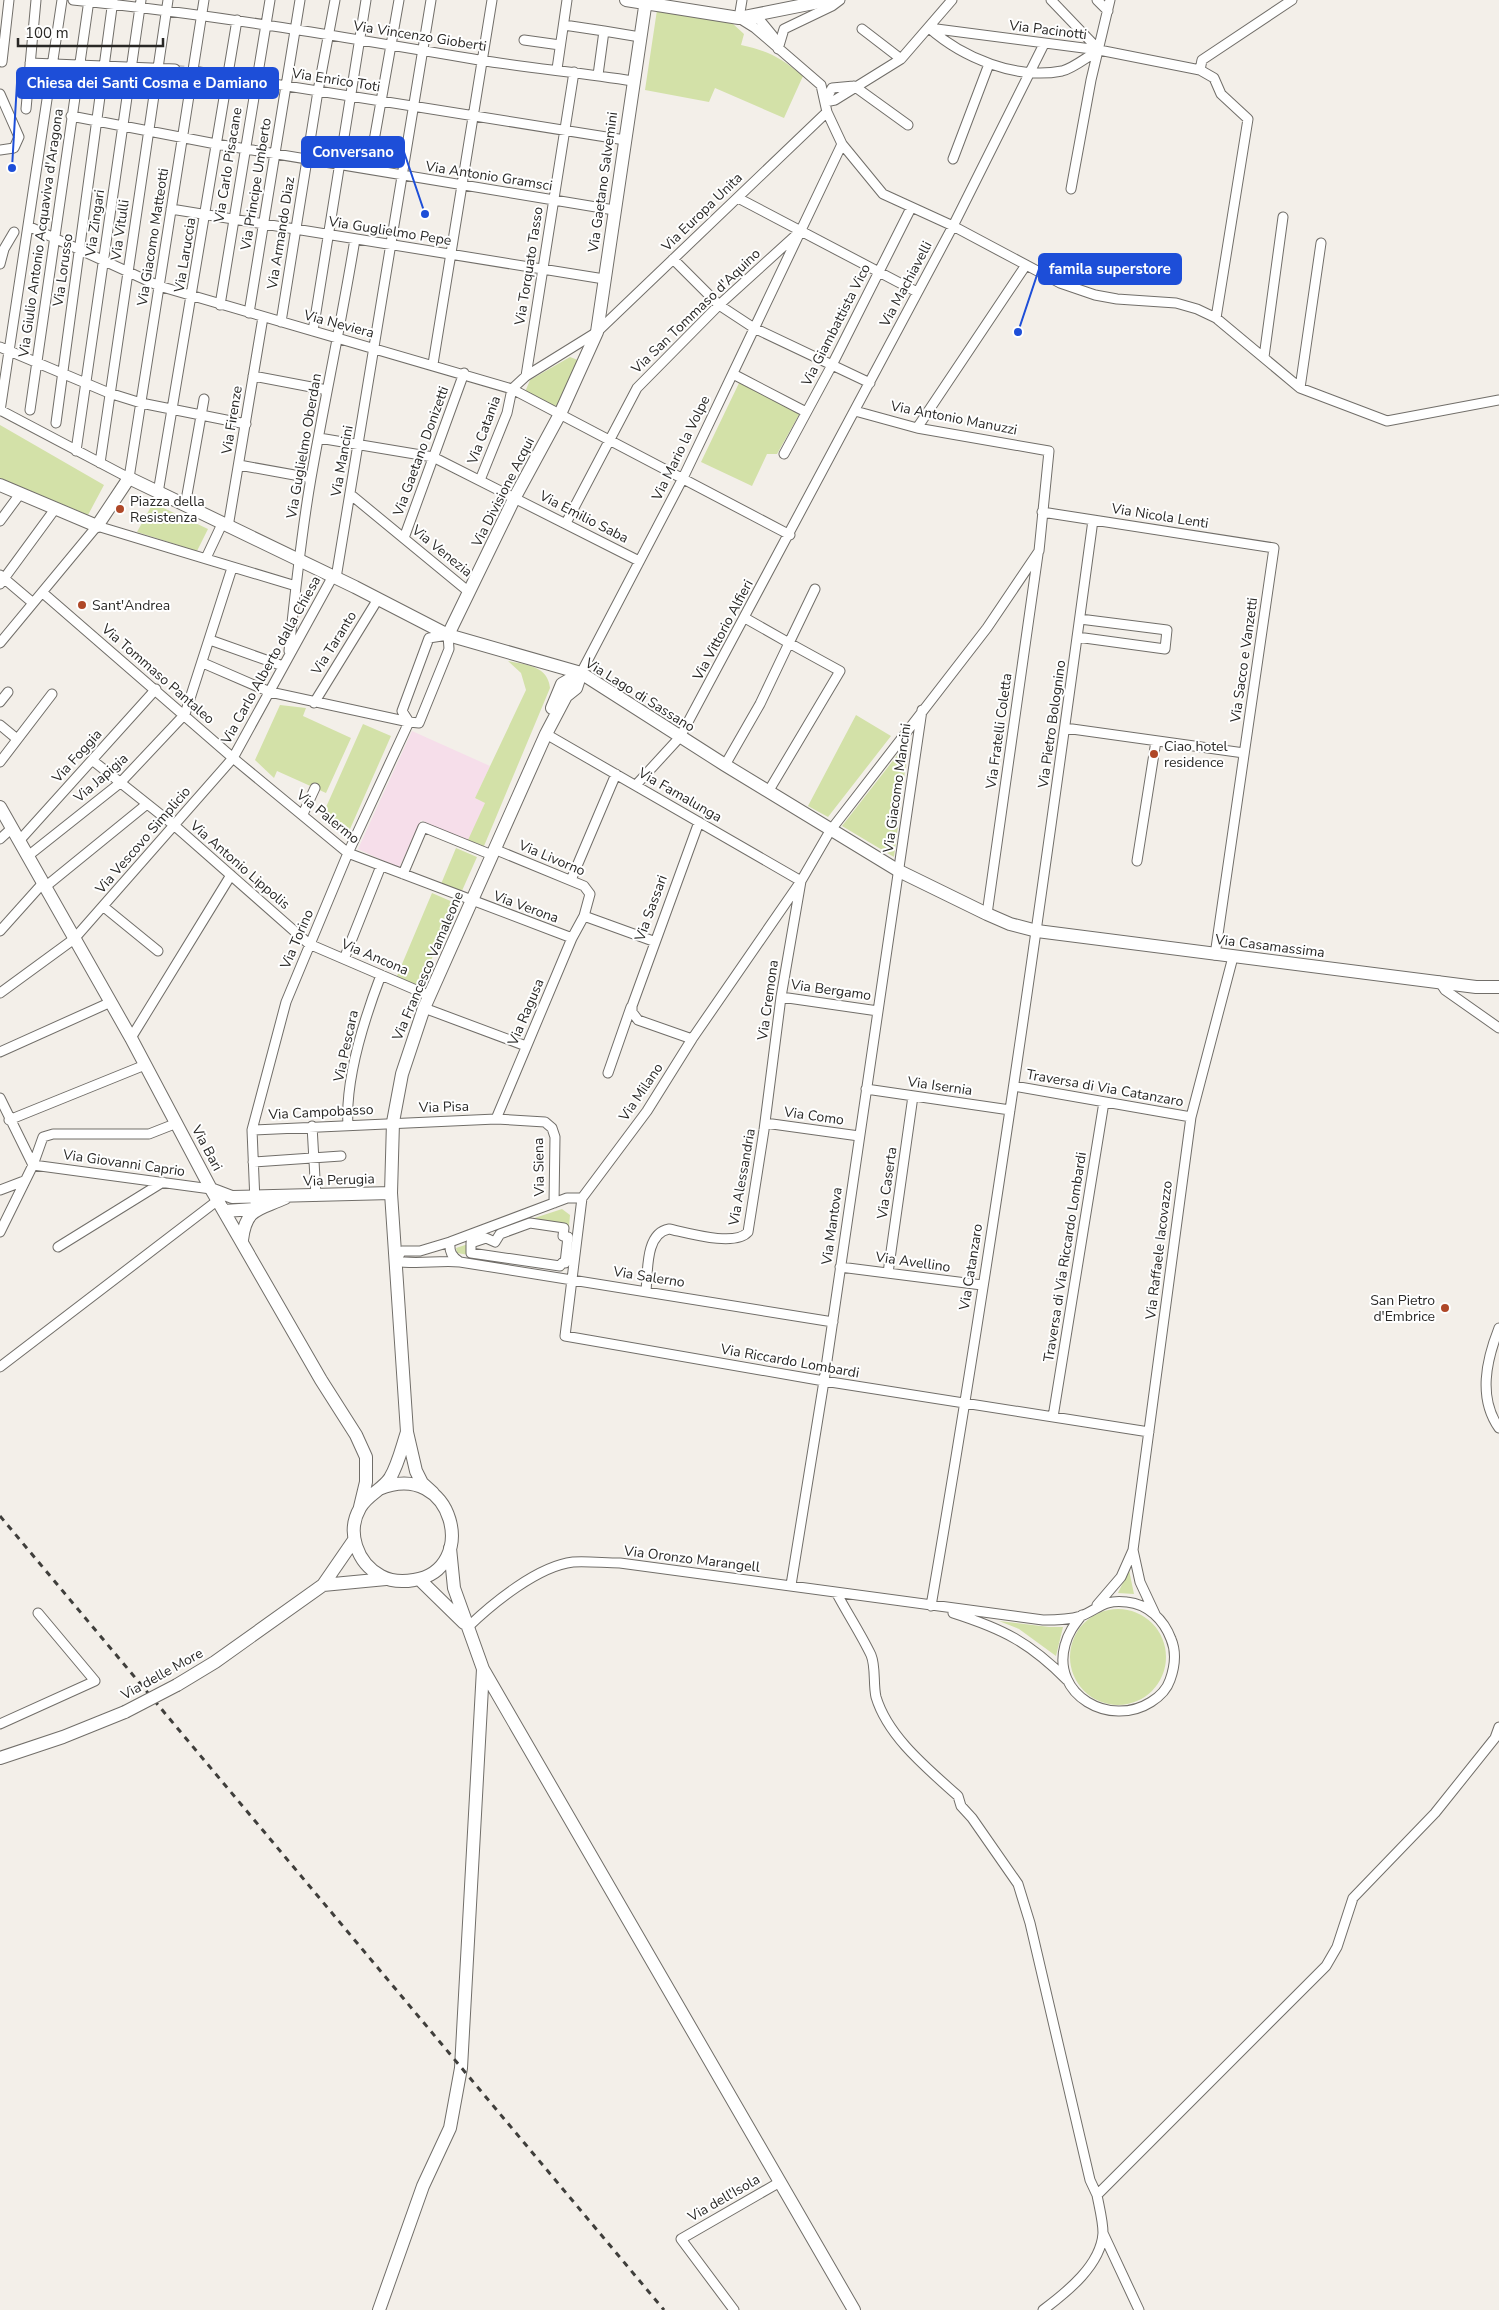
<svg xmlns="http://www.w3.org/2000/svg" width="1499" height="2310" viewBox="0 0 1499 2310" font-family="'Nunito Sans',sans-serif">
<rect width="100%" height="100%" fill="#f3efe9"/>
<!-- education -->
<path fill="#f6deea" d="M412,731L490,766L475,798L485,803L468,842L421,820L399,868L358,849Z"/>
<!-- green -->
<path fill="#d3e1a8" d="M657,10L732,23L744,34L741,45C769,51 781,58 803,76L784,118L715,88L709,102L645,90Z
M570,357L578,360L556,408L525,392L530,380Z
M740,381L800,413L777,454H767L752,486L701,462Z
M0,425L104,485L88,515L0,478Z
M153,503L208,529L197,551L137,532Z
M508,661C527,665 548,666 550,688L484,846L468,840L485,803L475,798L526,690L521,673Z
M280,705L306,708L303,716L351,738L326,793L277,771L274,778L255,760Z
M856,715L891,736L828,817L808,806Z
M363,724L391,736L346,838L323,814Z
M909,740L894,857L842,826Z
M456,848L477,857L461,893L441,884Z
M432,893L455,903L420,987L397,976Z
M562,1209L570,1215L568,1237L564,1228L513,1225Z
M471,1243V1253L565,1263L563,1271L457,1253L456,1248Z
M1129,1570L1134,1594L1118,1593Z
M1070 1657a48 48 0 1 1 96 0a48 48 0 1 1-96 0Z
M999,1621L1049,1627H1063L1056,1656L1019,1629Z"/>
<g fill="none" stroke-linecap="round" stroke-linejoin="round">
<!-- street-tunnel -->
<path stroke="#cbc7c2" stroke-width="9" stroke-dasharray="9 4.5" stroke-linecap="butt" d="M175,69L193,71"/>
<defs>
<path id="street" d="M73,0C210,14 344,37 479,60C530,68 582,73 633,81
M1051,0L1099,50
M1097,0L1108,11
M739,18L755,28L821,85L827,112L842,144L883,194L953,226L1060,283L1095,295L1117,299L1176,303L1197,309L1216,318L1300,388L1387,421L1499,400
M739,18L742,0
M749,18L759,19L773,36L777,47
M564,25L604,31L598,75
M929,28L1099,50L1200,70L1202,60L1292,0
M929,28C963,58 1016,80 1062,71C1074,68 1088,56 1099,50
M862,29L901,59
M604,31L640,37
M524,40L560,45
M778,49L784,29L832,6L840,0
M2,62L9,0
M30,63L175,69
M557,69L567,0
M1200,70L1214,78L1221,94L1248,119L1216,318
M193,71L625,140
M854,86L832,88L825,102L835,100L901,59L952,0
M854,86L908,125
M0,94L19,137L14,148L0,150
M26,109L36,0
M71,116L216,144L614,210
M953,159L989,64
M369,169L399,0
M1071,189L1091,80L1110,0
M738,198L917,292
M171,209L604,279
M28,226L159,286L512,389L790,535
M673,259L719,305L754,328L870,383
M0,264L4,249L14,232
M220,305L270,0
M249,313L300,0
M281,322L318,91L335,0
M313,331L366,0
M0,347L109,393L141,403L246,424
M1264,357L1283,217
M433,364L492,0
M733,374L806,412
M253,376L327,390
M526,376L574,72
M1300,388L1321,243
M512,389L526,376L597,332L827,112
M0,410L129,478L204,0
M30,410L89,0
M0,411L62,0
M56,423L113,0
M917,428L1026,265
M319,438L433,457L639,561
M76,451L141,0
M784,454L832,365L911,208
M100,463L168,0
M239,465L311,478
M480,480L507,413L512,389
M158,493L237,20
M350,494L469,592
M185,506L204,399
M1042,512L1274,548L1215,955
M0,521L20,494
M566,523L637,388L719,305L796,235
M228,527L263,317
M404,538L464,373
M206,558L222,524
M0,575L33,603
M336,578L431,0
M0,584L55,509
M43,593L233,758L348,853L572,938
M745,618L789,643L815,589
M1077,637L1165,649L1167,630L1080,619
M210,640L283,666
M0,643L97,526L296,586
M289,651C295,593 301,535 311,478C325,398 342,319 355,239
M203,663L270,692L409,722L419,723L449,649L448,635L429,638L402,711L409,722
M581,673L683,478L842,144
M0,702L8,692
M314,703L378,599
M0,725L17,739
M1065,728L1244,753
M546,734L801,881L781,997L764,1130L748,1232C735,1247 688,1233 669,1229C645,1233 648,1272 646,1291
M92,760L175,826L309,944L430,996
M0,762L52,694
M725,765L760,704L789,643L840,671L768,792
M636,785L680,737L953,226L1044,44
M303,814L315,788
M0,839L12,828
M19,841L156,689
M494,849L584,886L590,894L584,916L572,938L496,1119
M28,856L120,783L185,714L232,568
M1137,861L1156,741
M403,874L423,827L492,855
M571,880L616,774
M45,887L147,804
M104,907L158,951
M987,914L1038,554
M584,916L653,941
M0,931L43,883
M344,959L381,866
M1439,981L1445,990L1499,1028
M0,993L74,939L233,758L333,576
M781,997L878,1011
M424,1008L526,1046
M131,1038L231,875
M692,1039L638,1020L632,1012V1006L699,822
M0,1052L111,1002
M608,1073L631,1007
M1014,1086L1191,1117
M866,1089L1010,1110
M0,1098L33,1165
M9,1120L145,1065
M765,1123L859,1136
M348,1125C345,1079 365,1017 381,975
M312,1126L316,1196
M252,1130L496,1119L545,1122L552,1128L555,1137L554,1203
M253,1162L341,1156
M33,1165L211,1189
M0,1190L24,1181
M582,1198L565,1336L824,1381L1149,1432
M255,1202L252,1130L286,1002L348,853L409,722
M530,1223L564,1228L563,1236L568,1237L565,1263H562L560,1266L471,1253V1243L486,1238L495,1242L500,1234Z
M0,1232L33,1165L43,1137L53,1134H149L177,1123
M450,1242C449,1252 452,1257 460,1262
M58,1247L163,1182
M840,1267L982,1285
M888,1273L913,1096
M833,1322L460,1262C438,1260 416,1265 395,1261L402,1251H420L450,1242L567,1198H582L647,1111L692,1039L801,881L830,831L987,628L1039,551L1049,451L917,428L855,411
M1499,1328C1486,1361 1478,1398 1499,1428
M0,1367L222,1197
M1053,1417L1104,1102
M1133,1550L1191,1117L1233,957
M791,1585L824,1381L922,710
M836,1592C847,1613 861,1634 871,1655C876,1667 873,1684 876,1697C888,1737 928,1769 958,1796L961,1806L972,1818L1018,1884L1030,1923L1090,2180L1097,2195
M1097,1605L1121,1577L1133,1550L1140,1582L1155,1614
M931,1606C993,1245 1044,882 1093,520
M953,1613C1003,1629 1029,1642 1067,1680
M468,1627C493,1603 538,1566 573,1562C588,1561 605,1563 620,1563L1043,1620C1056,1620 1068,1620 1081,1616C1099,1609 1103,1599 1127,1602C1148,1604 1164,1620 1171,1639C1177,1653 1175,1666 1170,1680C1167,1689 1159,1697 1151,1702C1110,1728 1051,1695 1065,1645C1068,1633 1074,1625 1082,1615
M0,1724L95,1681L38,1613
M1103,2233L1139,2310
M734,2310L681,2239L780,2182
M1043,2310C1067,2292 1101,2265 1103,2233C1103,2221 1099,2206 1097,2195L1326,1966L1337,1947L1353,1898L1435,1813L1495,1738L1499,1727"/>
<path id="secondary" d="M626,0L739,18L829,0
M0,485L97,526L129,478L355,587L448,635L581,673L725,765L899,871L987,914L1010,924L1037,931L1476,987H1499
M448,635L515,497L560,414L597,332L646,0
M552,708L562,684L581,673
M0,807L131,1038L211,1189L321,1380L356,1435L366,1457V1482L360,1507
M211,1189L232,1197L391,1193
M224,1211L255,1209
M242,1240C246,1207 259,1210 285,1198
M379,1489C454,1458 480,1570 414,1580C403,1582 392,1582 381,1576C357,1563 346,1532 360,1508C367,1495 382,1490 390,1478C398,1465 402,1447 407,1432
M433,1493L422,1483L416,1471L407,1432L391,1193L393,1122L402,1074L424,1008L546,734L566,696L576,688L581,673
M450,1548L454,1588L483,1669L854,2310
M419,1579L464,1623
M323,1585L386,1579
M177,1685L215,1662L323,1585L354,1540
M0,1758L63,1737L125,1712
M379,2310L423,2186L450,2128L461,2068L483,1669"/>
</defs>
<!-- street casing -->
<use href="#street" stroke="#716e69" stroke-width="11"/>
<!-- secondary casing -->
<use href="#secondary" stroke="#716e69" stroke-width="14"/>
<!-- street -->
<use href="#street" stroke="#fff" stroke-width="9"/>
<!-- secondary -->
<use href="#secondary" stroke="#fff" stroke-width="12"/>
<!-- rail -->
<path stroke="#3f3e3b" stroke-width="3" stroke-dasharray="6 6" stroke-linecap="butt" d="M0,1516L664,2310"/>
<defs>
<path id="secondary-bridge" d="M125,1712L177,1685"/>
</defs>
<!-- secondary-bridge casing -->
<use href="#secondary-bridge" stroke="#716e69" stroke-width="14" stroke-linecap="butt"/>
<!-- secondary-bridge -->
<use href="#secondary-bridge" stroke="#fff" stroke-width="12"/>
</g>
<!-- markers -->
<g fill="#af4727" stroke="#fff" stroke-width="2">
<circle cx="120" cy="509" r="5"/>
<circle cx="82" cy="605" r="5"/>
<circle cx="1154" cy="754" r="5"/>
<circle cx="1445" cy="1308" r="5"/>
</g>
<g text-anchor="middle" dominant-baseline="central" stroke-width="4" stroke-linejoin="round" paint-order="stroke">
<!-- street labels -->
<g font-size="14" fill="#292826" stroke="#fff">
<text transform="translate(1048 30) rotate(7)">Via Pacinotti</text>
<text transform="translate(420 36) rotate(9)">Via Vincenzo Gioberti</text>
<text transform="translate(336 80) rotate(9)">Via Enrico Toti</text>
<text transform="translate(228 165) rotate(-81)">Via Carlo Pisacane</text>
<text transform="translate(489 176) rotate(9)">Via Antonio Gramsci</text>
<text transform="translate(603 182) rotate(-82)">Via Gaetano Salvemini</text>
<text transform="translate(256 184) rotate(-81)">Via Principe Umberto</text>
<text transform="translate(702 212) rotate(-44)">Via Europa Unita</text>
<text transform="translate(95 223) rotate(-82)">Via Zingari</text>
<text transform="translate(120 230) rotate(-82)">Via Vitulli</text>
<text transform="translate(390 231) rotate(9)">Via Guglielmo Pepe</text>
<text transform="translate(41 233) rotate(-82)">Via Giulio Antonio Acquaviva d'Aragona</text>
<text transform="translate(281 233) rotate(-81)">Via Armando Diaz</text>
<text transform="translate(153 237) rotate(-81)">Via Giacomo Matteotti</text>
<text transform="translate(185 255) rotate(-81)">Via Laruccia</text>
<text transform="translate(529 266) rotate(-81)">Via Torquato Tasso</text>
<text transform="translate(63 270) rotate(-82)">Via Lorusso</text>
<text transform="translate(906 284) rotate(-62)">Via Machiavelli</text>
<text transform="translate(696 311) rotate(-44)">Via San Tommaso d'Aquino</text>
<text transform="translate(339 324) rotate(15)">Via Neviera</text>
<text transform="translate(836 325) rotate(-63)">Via Giambattista Vico</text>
<text transform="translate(954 418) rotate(11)">Via Antonio Manuzzi</text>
<text transform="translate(232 420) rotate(-81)">Via Firenze</text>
<text transform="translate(484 430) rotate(-70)">Via Catania</text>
<text transform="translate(304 446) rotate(-80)">Via Guglielmo Oberdan</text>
<text transform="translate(681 448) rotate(-64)">Via Mario la Volpe</text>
<text transform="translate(421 451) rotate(-70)">Via Gaetano Donizetti</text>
<text transform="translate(342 461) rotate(-80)">Via Mancini</text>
<text transform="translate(503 492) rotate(-63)">Via Divisione Acqui</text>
<text transform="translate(1160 516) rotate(9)">Via Nicola Lenti</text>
<text transform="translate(584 517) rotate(27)">Via Emilio Saba</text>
<text transform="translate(442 551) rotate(39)">Via Venezia</text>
<text transform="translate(723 630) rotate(-62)">Via Vittorio Alfieri</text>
<text transform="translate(334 643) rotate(-58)">Via Taranto</text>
<text transform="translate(271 660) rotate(-61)">Via Carlo Alberto dalla Chiesa</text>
<text transform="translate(1244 660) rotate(-82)">Via Sacco e Vanzetti</text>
<text transform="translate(158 674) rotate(41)">Via Tommaso Pantaleo</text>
<text transform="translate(640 695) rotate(32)">Via Lago di Sassano</text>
<text transform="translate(1052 724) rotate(-82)">Via Pietro Bolognino</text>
<text transform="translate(999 731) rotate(-82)">Via Fratelli Coletta</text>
<text transform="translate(77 756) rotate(-48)">Via Foggia</text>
<text transform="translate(101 778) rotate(-41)">Via Japigia</text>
<text transform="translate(897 788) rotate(-82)">Via Giacomo Mancini</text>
<text transform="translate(680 795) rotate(30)">Via Famalunga</text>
<text transform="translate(328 817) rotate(39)">Via Palermo</text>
<text transform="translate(143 840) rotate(-49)">Via Vescovo Simplicio</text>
<text transform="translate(552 858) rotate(23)">Via Livorno</text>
<text transform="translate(240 865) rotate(41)">Via Antonio Lippolis</text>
<text transform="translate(526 907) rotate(20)">Via Verona</text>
<text transform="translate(651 908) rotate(-70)">Via Sassari</text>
<text transform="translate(297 939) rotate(-67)">Via Torino</text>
<text transform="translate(1270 946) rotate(7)">Via Casamassima</text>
<text transform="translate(375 957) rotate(23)">Via Ancona</text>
<text transform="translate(428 966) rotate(-67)">Via Francesco Vamaleone</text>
<text transform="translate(831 990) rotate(8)">Via Bergamo</text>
<text transform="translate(768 1000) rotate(-82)">Via Cremona</text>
<text transform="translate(526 1012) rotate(-67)">Via Ragusa</text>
<text transform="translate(346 1046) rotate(-78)">Via Pescara</text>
<text transform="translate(940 1086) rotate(8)">Via Isernia</text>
<text transform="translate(1105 1088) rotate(10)">Traversa di Via Catanzaro</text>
<text transform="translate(641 1092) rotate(-56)">Via Milano</text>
<text transform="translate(444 1107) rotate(-2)">Via Pisa</text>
<text transform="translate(321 1112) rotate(-3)">Via Campobasso</text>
<text transform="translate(814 1116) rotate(8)">Via Como</text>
<text transform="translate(207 1148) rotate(62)">Via Bari</text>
<text transform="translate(124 1163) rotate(8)">Via Giovanni Caprio</text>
<text transform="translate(539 1167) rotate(-91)">Via Siena</text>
<text transform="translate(742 1177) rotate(-80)">Via Alessandria</text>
<text transform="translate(339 1180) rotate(-2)">Via Perugia</text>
<text transform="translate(887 1183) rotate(-82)">Via Caserta</text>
<text transform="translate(832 1226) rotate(-82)">Via Mantova</text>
<text transform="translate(1159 1250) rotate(-83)">Via Raffaele Iacovazzo</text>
<text transform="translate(1065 1257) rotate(-81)">Traversa di Via Riccardo Lombardi</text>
<text transform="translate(913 1262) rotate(8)">Via Avellino</text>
<text transform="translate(971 1267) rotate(-81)">Via Catanzaro</text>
<text transform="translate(649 1277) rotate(9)">Via Salerno</text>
<text transform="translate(790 1361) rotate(10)">Via Riccardo Lombardi</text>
<text transform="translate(692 1559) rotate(7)">Via Oronzo Marangell</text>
<text transform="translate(162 1674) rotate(-29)">Via delle More</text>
<text transform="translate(724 2198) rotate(-30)">Via dell'Isola</text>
</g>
<!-- poi labels -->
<g font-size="14" fill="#292826" stroke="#fff" text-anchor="start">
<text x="130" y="501">Piazza della<tspan x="130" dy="16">Resistenza</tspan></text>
<text x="92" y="605">Sant'Andrea</text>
<text x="1164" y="746">Ciao hotel<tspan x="1164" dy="16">residence</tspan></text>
<text x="1435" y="1300" text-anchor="end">San Pietro<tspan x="1435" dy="16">d'Embrice</tspan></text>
</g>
</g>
<!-- callouts -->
<path fill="none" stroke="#1d4ed8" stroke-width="2" d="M12 168L17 83M425 214L404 152M1018 332L1039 269"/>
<g fill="#1d4ed8" stroke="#fff" stroke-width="2">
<circle cx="12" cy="168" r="5"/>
<circle cx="425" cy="214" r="5"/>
<circle cx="1018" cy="332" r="5"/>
</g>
<g fill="#1d4ed8" stroke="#1d4ed8" stroke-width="2">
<rect x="17" y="68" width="261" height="30" rx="5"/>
<rect x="302" y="137" width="102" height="30" rx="5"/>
<rect x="1039" y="254" width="142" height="30" rx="5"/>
</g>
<g font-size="15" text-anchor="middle" font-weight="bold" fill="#fff">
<text x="147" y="88">Chiesa dei Santi Cosma e Damiano</text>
<text x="353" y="157">Conversano</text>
<text x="1110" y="274">famila superstore</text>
</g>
<!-- scale -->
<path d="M18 38v8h145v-8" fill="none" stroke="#292826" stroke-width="2.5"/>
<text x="25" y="38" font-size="15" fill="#292826" stroke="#ffffff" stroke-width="4" paint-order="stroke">100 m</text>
</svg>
